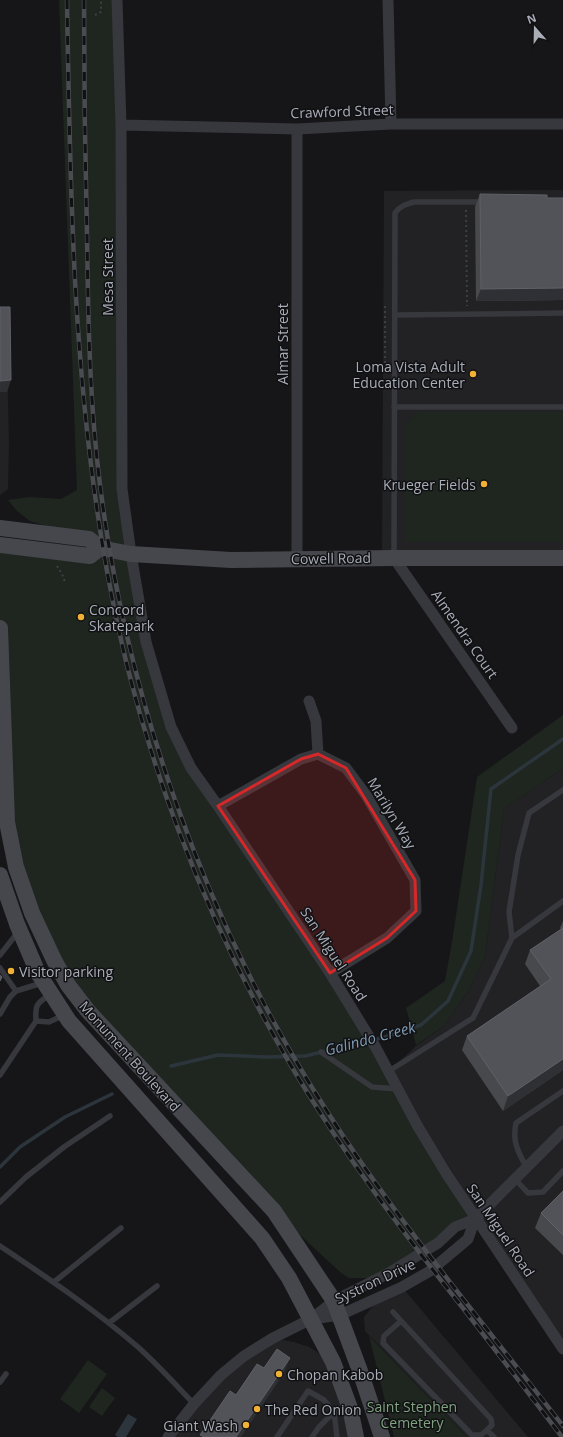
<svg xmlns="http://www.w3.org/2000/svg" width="563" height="1437" viewBox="0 0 563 1437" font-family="'Open Sans',sans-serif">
<rect width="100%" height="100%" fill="#161618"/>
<!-- built -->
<path fill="#222225" d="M563,190V558H382L384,191Z
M0,318H6L9,442L8,489L0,495Z
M563,768V1349L389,1071L416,1046L443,1027L469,990L485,956L504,809Z
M402,1287L528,1437H467L365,1331L364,1317L373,1306Z
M273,1338L294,1342L309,1347L333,1362L356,1437H168L194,1404Z"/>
<!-- green -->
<path fill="#1e261f" d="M59,0H117L122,489L131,554L171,727L330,973L475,1219L438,1243L368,1278H349L340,1272L274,1211L88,1011L16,867L0,656V545L100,549L53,528L30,521L17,511L8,500L30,497L61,499L77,490Z
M418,412H563V542H406V425Z
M563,715V768L504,809L485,956L469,990L443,1027L416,1045L406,1008L445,981L452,942L477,777Z
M369,1336L467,1437H394Z
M88,1360L107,1374L79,1413L60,1399Z
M102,1388L115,1398L102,1416L89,1407Z"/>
<!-- water -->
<path fill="#2c353c" d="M128,1414L137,1419L126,1437H118L115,1435Z"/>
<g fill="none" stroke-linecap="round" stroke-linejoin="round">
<!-- stream -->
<path stroke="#2c353c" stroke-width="3.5" d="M171,1066L218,1055L266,1057L305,1056L385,1037L421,1025L448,1001L471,951L481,885L491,789L563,739
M0,1167L20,1147L65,1117L112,1094"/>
<!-- path -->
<path stroke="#3d3f44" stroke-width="2" stroke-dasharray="2 3" stroke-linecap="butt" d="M95,15L101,12V0
M466,210L467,306
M385,373V307H387
M57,566L62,574L65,582"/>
<!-- lane -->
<path stroke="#37383d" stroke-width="5.5" d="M395,315L563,313
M394,407H563
M394,557L395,213C400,206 406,204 414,202H483
M512,938L563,901
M0,955L18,932
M0,968L16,991
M50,995C36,1003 35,1006 36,1021L49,1022L64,1015
M0,1014L10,997L16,991L42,983
M321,1052L372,1087L398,1089
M389,1071L473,1018L512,938L509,912L518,855L529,813L563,790
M0,1075L36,1021
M527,1168C518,1152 512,1142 516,1123L563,1091
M515,1179L528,1193L543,1192L563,1171
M0,1202L26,1177L64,1147L110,1116
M0,1246C48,1278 95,1310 138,1347C158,1365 176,1385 194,1404
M54,1282L121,1228
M393,1312L491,1419L492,1425L487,1430L494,1437
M401,1321L384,1336L383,1343L472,1435H481L487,1430
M109,1323L157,1286
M0,1382L6,1374
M277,1437L308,1391L324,1400L334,1412L337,1437
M312,1437L319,1427L334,1412L349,1408"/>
<!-- street -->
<path stroke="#37383d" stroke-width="11" d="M117,0L121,125L122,489L131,554L146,642L171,727L191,768L218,806L330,973L376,1048L417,1125L446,1173L563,1349
M388,0L391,124
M121,125L297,129L391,124H563
M297,129V559
M394,558L512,728
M309,701L316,721L318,754
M218,806L301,759L318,754L346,768L366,795L415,880L416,911L387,938L330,973
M312,1319L340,1315L402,1287L430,1271L468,1239L475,1219
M168,1437L194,1404L221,1375L244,1356L273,1338L311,1319L334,1301L389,1273L438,1243L455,1227L475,1219L563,1131"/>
<!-- secondary -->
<path stroke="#45474d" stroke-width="16" d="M0,528L89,539L100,548L131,554L231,560L394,558H563
M0,545L90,556L100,548
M0,628L7,822L16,867L32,913L54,960L68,985L88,1011L274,1211L334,1301L360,1371L382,1437
M0,875L17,924L38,973L69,1021L262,1238L289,1278L333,1362L350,1408L356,1437"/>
<defs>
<path id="rail" d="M67,0C70,191 73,383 107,571C137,743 204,920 293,1069C344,1155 404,1234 466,1312C498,1354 530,1395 562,1437
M84,0C84,78 85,156 87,234C88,309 89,384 97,459C121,685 202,917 325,1108C396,1220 482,1321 563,1426"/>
</defs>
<!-- rail casing -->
<use href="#rail" stroke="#4a4c52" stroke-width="4.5"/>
<!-- rail -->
<use href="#rail" stroke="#111113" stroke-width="3" stroke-dasharray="9" stroke-linecap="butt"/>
</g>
<!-- wall -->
<path fill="#47494d" d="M480,194L547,198H563V300L476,301L475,207Z
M563,921V1070L503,1111L462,1050L467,1036L540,986L525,964L530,950L561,929L560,928Z
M563,1191V1255L535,1228L541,1213Z"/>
<!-- shaded-wall -->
<path fill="#2f3033" d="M563,288V300L476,301L481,289Z
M11,380L7,392H0V381Z
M563,1059V1070L503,1111L508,1096Z
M290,1358L284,1373L241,1437H236Z"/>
<!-- building -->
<path fill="#525359" stroke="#5f6168" d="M480,194L547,195V198H563V288L481,289Z
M0,307H10L11,380L0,381Z
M563,928V1059L508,1096L467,1036L551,979L530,950Z
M0,975L2,977L0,981Z
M563,1191V1235L541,1213Z
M277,1349L290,1358L236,1437H204L200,1435L230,1391L236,1395L257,1364L264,1368Z"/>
<!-- marked area -->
<path fill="#d62828" fill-opacity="0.2" stroke="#d62828" stroke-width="3" stroke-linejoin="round" d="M318,754L346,768L415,880L416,911L387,938L330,973L218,806L301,759Z"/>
<!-- markers -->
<g fill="#f2b134" stroke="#111113" stroke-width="1.5">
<circle cx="473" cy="374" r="4"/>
<circle cx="484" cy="484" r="4"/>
<circle cx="81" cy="617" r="4"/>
<circle cx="11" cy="971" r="4"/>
<circle cx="279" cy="1374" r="4"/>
<circle cx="257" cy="1409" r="4"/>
<circle cx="246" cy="1425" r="4"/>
</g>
<g text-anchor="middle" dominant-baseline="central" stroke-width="3" stroke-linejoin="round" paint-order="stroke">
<!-- street labels -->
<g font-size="14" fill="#a8adb8" stroke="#111113">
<text transform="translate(342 111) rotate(-2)">Crawford Street</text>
<text transform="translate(107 277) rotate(-90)">Mesa Street</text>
<text transform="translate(282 344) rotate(-90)">Almar Street</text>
<text transform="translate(331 558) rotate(-1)">Cowell Road</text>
<text transform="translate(465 634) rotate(55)">Almendra Court</text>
<text transform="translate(392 813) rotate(59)">Marilyn Way</text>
<text transform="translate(334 954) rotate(57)">San Miguel Road</text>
<text transform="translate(130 1056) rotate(48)">Monument Boulevard</text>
<text transform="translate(501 1230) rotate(56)">San Miguel Road</text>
<text transform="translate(375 1281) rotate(-25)">Systron Drive</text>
</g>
<!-- poi labels -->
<g font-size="14" fill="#a8adb8" stroke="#111113" text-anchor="start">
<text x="465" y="366" text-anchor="end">Loma Vista Adult<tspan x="465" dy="16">Education Center</tspan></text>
<text x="476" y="484" text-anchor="end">Krueger Fields</text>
<text x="89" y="609">Concord<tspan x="89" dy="16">Skatepark</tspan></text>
<text x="19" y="971">Visitor parking</text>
<text x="287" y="1374">Chopan Kabob</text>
<text x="265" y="1409">The Red Onion</text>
<text x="238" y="1425" text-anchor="end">Giant Wash</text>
</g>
<!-- park labels -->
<g font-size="14" fill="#7fa381" stroke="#111113">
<text x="412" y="1406">Saint Stephen<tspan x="412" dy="16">Cemetery</tspan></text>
</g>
<!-- water labels -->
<g font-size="15" font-style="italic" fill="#7f9bb3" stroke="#111113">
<text transform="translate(370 1038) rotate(-15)">Galindo Creek</text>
</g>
</g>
<!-- north arrow -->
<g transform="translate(535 28) rotate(340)" stroke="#111113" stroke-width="3" paint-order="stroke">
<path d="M0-3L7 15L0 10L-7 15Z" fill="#a8adb8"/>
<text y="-6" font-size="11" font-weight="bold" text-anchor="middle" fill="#a8adb8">N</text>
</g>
</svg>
